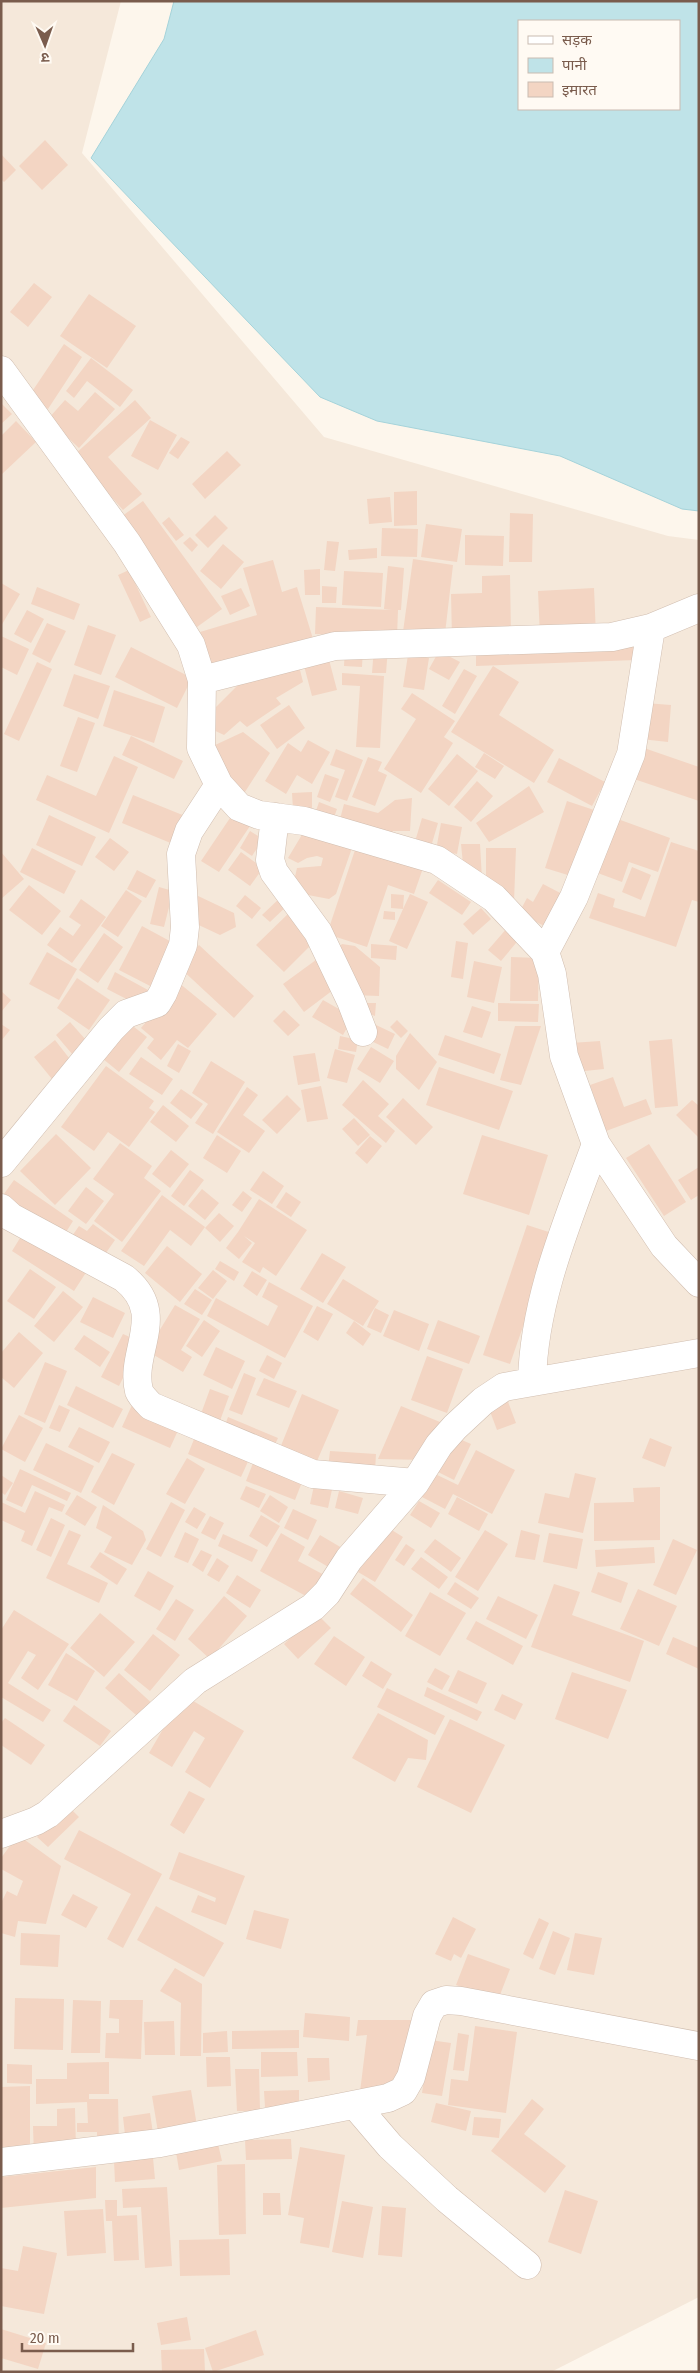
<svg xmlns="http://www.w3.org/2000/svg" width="700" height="2373" viewBox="0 0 700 2373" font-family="'Fira Sans Condensed','Noto Sans Devanagari',sans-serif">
<rect width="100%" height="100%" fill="#fdf6ec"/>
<!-- residential -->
<path fill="#f5e8da" d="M1,1H121L82,153L324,437L668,536L699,540V2297L551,2372H1Z"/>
<!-- water -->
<path fill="#bfe3e8" stroke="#a5d3da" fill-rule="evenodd" d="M174,1H699V511L682,509L560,456L377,421L320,397L91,158L164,39ZM519,21H679V109H519Z"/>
<!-- building -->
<path fill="#f3d5c3" d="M45,140L68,165L42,190L19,166Z
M1,154L16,170L4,182L1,179Z
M34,283L52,297L28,327L10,312Z
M89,294L136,326L107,368L60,336Z
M64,344L82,357L48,409L29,396Z
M91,358L133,390L120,407L87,381L74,398L66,391Z
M95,392L115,409L79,448L48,419L65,400L78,411Z
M135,400L151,418L108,457L142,494L123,510L74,455Z
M1,403L12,414L1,424Z
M150,420L177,435L158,470L131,456Z
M16,421L36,442L1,475V436Z
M181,437L190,442L178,459L169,453Z
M227,451L241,465L205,499L192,484Z
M417,491V525L394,526V492Z
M390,497L392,522L369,524L367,499Z
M143,501L222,609L197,627L118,519Z
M510,513L533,514L532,562H509Z
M215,515L228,528L208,548L195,535Z
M169,517L184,535L176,541L162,523Z
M426,524L462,529L457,562L421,557Z
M382,528L418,529L417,557L381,556Z
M465,535L504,536L503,566L465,565Z
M190,537L198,545L192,552L183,543Z
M327,541L339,542L335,571L324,570Z
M223,544L244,562L221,589L200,571Z
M377,548V558L349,560L348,550Z
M413,559L453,565L444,642L402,639Z
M273,560L282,592L297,587L314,642L212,673L200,632L257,615L243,568Z
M388,566L404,568L401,610H398L397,637L315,634L316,607L392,610L384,609Z
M320,569V595H305L304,570Z
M129,570L151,617L140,622L118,575Z
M344,571L383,573L381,607L342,605Z
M510,575L511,636L452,638L451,594L482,593V576Z
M1,583L20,594L1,626Z
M322,586L337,587L336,603H322Z
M37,587L80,604L74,620L31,604Z
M241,588L250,606L230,615L221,596Z
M594,588L596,635L540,637L538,591Z
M27,610L44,619L31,643L14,634Z
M47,623L66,631L50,663L32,654Z
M88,625L116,635L101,675L74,665Z
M1,636L29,649L17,675L1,667Z
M635,641L636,660L476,666V647Z
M131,647L192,678L177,708L115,677Z
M374,647L388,648L386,673H372Z
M345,648L363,649L362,667L344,666Z
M439,651L460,662L449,680L429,669Z
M408,655L429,658L424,690L403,687Z
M328,656L337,690L312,696L303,662Z
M37,662L52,669L19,741L4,734Z
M298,662L303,682L276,698L281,704L247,727L240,721L224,735L207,727L215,708L239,684Z
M493,666L519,682L499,715L554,750L534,783L451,732Z
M464,669L477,676L455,714L442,706Z
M342,673L384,676L380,748L356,747L360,686L342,685Z
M74,674L110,686L98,719L63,706Z
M114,690L165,707L154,743L103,726Z
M412,693L455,721L444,737L453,743L421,793L384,769L416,719L401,709Z
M645,703L671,705L668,742L641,739Z
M289,705L305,728L277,749L260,725Z
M78,717L95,723L77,772L60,766Z
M243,732L270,753L243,795L227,780L213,746Z
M131,736L183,761L174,779L122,755Z
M308,740L330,752L312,784L297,775L286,794L265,781L288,743L301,752Z
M644,748L699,767V801L634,779Z
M336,749L363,760L347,801L335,797L345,770L330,765Z
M484,753L504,766L495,779L475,767Z
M457,754L478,771L449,806L428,789Z
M114,756L138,767L109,833L36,800L47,775L96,796Z
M368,757L382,762L378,771L387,775L375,806L352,797Z
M559,758L605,782L592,806L547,782Z
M325,774L339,779L330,802L317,797Z
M477,781L493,796L471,822L454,807Z
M529,786L544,812L489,842L476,823Z
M312,792V810H293L292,793Z
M133,795L185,816L173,844L122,823Z
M412,798L410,831H393L388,841L339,823L344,804L378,813L395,800Z
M567,801L594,810L571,876L545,868Z
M319,802L337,809L333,820L315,814Z
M49,815L96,837L82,866L36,845Z
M232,815L250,826L219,872L201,861Z
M422,818L438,823L430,850L414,845Z
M615,818L670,838L658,872L629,862L622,882L595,872Z
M441,823L462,827L457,854L436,850Z
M306,828L353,845L336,894L329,899L308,895L294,881L297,868L321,866L323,858L317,856L307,858L298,863L288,858Z
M250,831L263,839L252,856L240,848Z
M110,838L129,852L114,871L95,857Z
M671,842L699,851V902L692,900L676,947L589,918L598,893L615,899L613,907L645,917Z
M461,844H480L482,879L463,864Z
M356,847L423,868L414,894L388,885L367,947L327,934Z
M32,848L76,871L64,894L20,872Z
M486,848H516L514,902L486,882Z
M1,852L24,879L1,899Z
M241,852L263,868L250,886L228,870Z
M632,867L651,875L641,900L622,892Z
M137,870L156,880L146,898L127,889Z
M438,880L471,902L462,915L429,893Z
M543,884L566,896L548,928L519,913L527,898L533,902Z
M29,885L61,911L42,935L9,910Z
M159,887L173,891L164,927L150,924Z
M126,890L142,901L118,937L101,926Z
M391,894L404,895L403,909L410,894L428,902L407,949L389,941L403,909L391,908Z
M196,895L234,913L236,927L220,935L188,920Z
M245,895L261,908L252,919L236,906Z
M282,896L290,903L270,922L262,915Z
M81,899L106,917L72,963L47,945L60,927L73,936L81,925L69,917Z
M481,908L491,919L473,935L463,924Z
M291,911L318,938L284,972L256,945Z
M384,911L395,912V920L383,919Z
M142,926L179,946L156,989L119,970Z
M508,927L521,937L501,961L488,950Z
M104,933L123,947L98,983L79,970Z
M456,941L468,943L463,979L451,977Z
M342,944L355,946L380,967L379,996L352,995L333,953Z
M371,944L397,946L396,960L371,958Z
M199,945L254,996L234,1018L179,967Z
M47,952L77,969L59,1000L29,984Z
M320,957L341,984L304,1012L283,984Z
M511,957L539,958L538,1001H510Z
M474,961L502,967L494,1003L467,997Z
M115,972L148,990L140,1006L107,989Z
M77,978L110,1000L89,1030L57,1008Z
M179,983L217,1014L188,1048L177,1040L161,1060L147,1048L154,1039L141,1028Z
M1,991L11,1000L1,1012Z
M323,1000L353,1017L343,1035L312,1017Z
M363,1003H376L375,1016L361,1011Z
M498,1003L539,1004L538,1022L498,1021Z
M472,1006L491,1012L482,1038L463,1032Z
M284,1010L300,1025L288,1036L273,1021Z
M125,1020L147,1037L119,1072L97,1054Z
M397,1020L408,1031L401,1038L390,1027Z
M70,1022L93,1048L78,1061L56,1035Z
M1,1024L10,1030L1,1041Z
M374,1024L395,1034L388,1049L367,1039Z
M515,1026H541L521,1085L500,1080Z
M410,1033L437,1062L419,1090L396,1069V1056Z
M445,1035L501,1054L494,1074L438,1055Z
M340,1036L358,1040L356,1052L338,1049Z
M672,1039L678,1106L655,1108L649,1041Z
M55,1040L73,1063L52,1079L34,1057Z
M600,1041L604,1069L575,1072L571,1043Z
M178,1044L191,1051L179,1073L167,1066Z
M371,1047L394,1061L380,1083L357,1069Z
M335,1049L355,1055L347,1083L327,1078Z
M315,1053L320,1081L298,1085L293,1056Z
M141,1057L173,1079L162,1095L129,1074Z
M211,1061L245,1082L213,1134L195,1123L208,1104L192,1093Z
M106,1066L154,1101L149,1108L155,1112L129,1147L108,1132L94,1151L61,1127Z
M439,1067L513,1091L499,1130L426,1105Z
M613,1077L624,1107L646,1099L652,1114L606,1131L590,1085Z
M363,1080L389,1104L378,1116L395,1131L386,1143L342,1105Z
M321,1086L328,1119L307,1122L301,1090Z
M247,1087L258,1095L243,1115L265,1131L249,1153L217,1132Z
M181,1089L203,1104L191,1119L170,1103Z
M287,1095L301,1109L277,1134L262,1120Z
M403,1098L433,1127L416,1145L386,1117Z
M692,1100L699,1106V1138L676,1115Z
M163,1105L189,1126L176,1142L150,1122Z
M354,1118L370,1135L358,1146L342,1129Z
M56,1134L91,1168L55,1205L20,1171Z
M217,1135L241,1151L227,1173L203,1158Z
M482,1135L548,1155L529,1215L463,1194Z
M370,1136L382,1146L367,1164L355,1153Z
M120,1143L152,1166L144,1178L161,1191L122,1242L94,1221L114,1194L93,1179Z
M649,1144L686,1202L664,1216L626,1158Z
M171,1150L189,1164L170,1188L152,1174Z
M699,1167V1195L691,1200L678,1180Z
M190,1170L204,1180L184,1206L171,1196Z
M263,1171L284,1186L272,1204L250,1190Z
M14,1180L73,1221L61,1240L1,1198Z
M86,1187L104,1201L86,1224L68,1211Z
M202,1189L219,1203L205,1220L188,1206Z
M243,1191L252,1198L242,1212L232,1205Z
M286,1192L301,1202L291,1217L276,1207Z
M162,1195L205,1227L191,1246L170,1230L144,1266L121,1251Z
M259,1199L307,1230L276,1276L263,1267L260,1273L242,1262L255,1243L244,1236L252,1243L239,1259L226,1248L238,1232Z
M219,1213L234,1226L220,1242L205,1228Z
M93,1224L115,1240L101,1260L70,1239L79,1226L87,1231Z
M527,1225L555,1234L510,1364L483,1355Z
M25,1230L87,1271L74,1291L12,1251Z
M167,1246L202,1274L180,1302L145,1273Z
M322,1253L346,1267L323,1303L300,1289Z
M220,1261L239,1272L234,1281L215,1269Z
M30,1269L56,1287L34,1319L7,1301Z
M213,1270L227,1281L213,1299L198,1288Z
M252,1271L267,1280L257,1296L243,1286Z
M343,1279L379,1301L363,1326L327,1304Z
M269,1282L313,1306L285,1358L207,1316L216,1298L268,1326L278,1306L262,1297Z
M195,1289L212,1300L202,1315L184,1304Z
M63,1291L83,1307L54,1342L34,1326Z
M93,1297L125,1313L113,1338L80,1322Z
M175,1305L200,1319L181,1350L192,1357L183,1372L147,1351Z
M317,1306L333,1314L318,1341L303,1332Z
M375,1308L389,1315L381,1333L367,1327Z
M394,1310L429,1324L419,1351L383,1336Z
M204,1320L220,1331L202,1357L186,1346Z
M438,1320L480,1336L469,1364L427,1349Z
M354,1321L371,1334L363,1346L346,1333Z
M19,1332L43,1353L14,1388L1,1377V1353Z
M123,1334L141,1342L119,1386L101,1377Z
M84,1335L110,1352L100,1367L74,1349Z
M216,1347L245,1361L232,1389L203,1375Z
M267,1355L282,1363L274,1379L259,1371Z
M427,1356L463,1369L447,1413L411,1400Z
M45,1362L67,1371L45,1423L24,1414Z
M244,1373L256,1378L242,1415L229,1410Z
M264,1378L297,1391L289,1408L256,1395Z
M76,1386L123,1409L113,1428L67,1405Z
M210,1389L229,1396L217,1429L198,1422Z
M302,1394L339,1410L314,1468L278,1453Z
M507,1399L516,1423L497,1430L488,1406Z
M59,1405L70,1410L60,1432L49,1428Z
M132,1405L180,1426L170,1448L122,1427Z
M401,1406L440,1422L425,1460L378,1459Z
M19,1415L43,1428L25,1462L1,1449Z
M228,1417L278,1438L272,1451L223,1430Z
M79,1427L110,1442L99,1463L68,1447Z
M197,1432L251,1455L241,1477L188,1454Z
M455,1437L471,1444L454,1480L438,1472Z
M650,1438L672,1447L665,1467L642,1458Z
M46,1443L94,1466L81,1493L33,1470Z
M476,1450L515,1470L492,1514L453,1494L445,1509L420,1496L431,1472L458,1485Z
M330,1451L376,1454L375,1471L328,1468Z
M112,1453L135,1464L114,1505L91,1492Z
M187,1458L205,1469L185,1504L166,1494Z
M255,1458L304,1477L295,1500L246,1481Z
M20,1469L71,1493L67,1501L32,1485L22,1507L6,1500Z
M575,1473L596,1478L583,1533L538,1523L545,1493L569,1498Z
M1,1475L13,1483L5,1495L1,1492Z
M315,1481L333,1485L328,1508L310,1504Z
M246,1486L266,1494L259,1508L240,1499Z
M660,1487V1540L594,1541V1503L634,1502L633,1488Z
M35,1491L65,1505L62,1512L49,1507L32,1546L21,1541L25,1531L1,1520V1502L25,1513Z
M339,1491L363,1498L358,1514L335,1508Z
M77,1495L97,1507L85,1526L65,1514Z
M270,1495L288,1507L279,1523L260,1511Z
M457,1497L488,1514L479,1531L448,1514Z
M419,1501L440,1513L431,1528L410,1515Z
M171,1502L185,1510L161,1557L146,1549Z
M103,1505L143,1531L146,1540L132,1565L104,1552L112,1537L96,1528Z
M194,1507L206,1514L197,1529L185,1522Z
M293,1509L317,1520L308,1540L284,1528Z
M261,1515L280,1526L267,1547L249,1536Z
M210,1516L224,1523L215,1540L201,1533Z
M51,1518L65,1525L51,1557L36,1550Z
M387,1527L403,1537L375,1582L358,1572Z
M69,1530L81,1535L67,1564L108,1583L99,1603L46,1578Z
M485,1530L508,1544L478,1591L455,1577Z
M521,1530L540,1535L535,1560L515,1557Z
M185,1532L199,1539L188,1563L174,1557Z
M281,1533L305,1547L298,1561L328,1577L315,1601L260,1571Z
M549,1533L583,1539L577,1569L543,1562Z
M223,1534L258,1550L252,1562L218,1546Z
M320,1535L342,1548L330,1568L308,1555Z
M435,1539L461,1558L451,1572L424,1552Z
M673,1539L697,1550L676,1595L653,1585Z
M406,1544L415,1550L404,1566L395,1560Z
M654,1547L655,1563L596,1567L595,1550Z
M201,1550L212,1555L203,1572L192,1565Z
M100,1552L127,1569L117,1585L90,1567Z
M421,1557L448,1577L439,1589L411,1569Z
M217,1558L229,1566L219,1582L207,1575Z
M148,1571L174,1586L160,1611L134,1596Z
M598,1572L628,1583L621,1603L591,1592Z
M237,1575L261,1590L250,1608L226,1593Z
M363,1578L413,1615L401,1632L350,1594Z
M455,1582L479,1598L471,1609L447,1594Z
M554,1584L580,1592L572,1615L644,1641L630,1682L531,1647Z
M638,1589L677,1606L659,1646L620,1629Z
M430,1592L466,1613L440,1656L405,1636Z
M224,1596L247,1616L210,1659L188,1639Z
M498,1596L538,1615L526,1639L486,1619Z
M176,1599L194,1610L175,1641L156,1629Z
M14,1610L69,1644L38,1690L21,1678L36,1655L28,1651L8,1683L51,1710L43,1722L1,1697V1630Z
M100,1613L135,1642L104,1677L70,1648Z
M316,1613L331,1628L298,1659L284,1644Z
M476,1621L523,1646L513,1665L466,1639Z
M153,1634L180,1655L150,1691L124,1670Z
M334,1636L365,1657L346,1686L314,1664Z
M673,1637L699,1648V1669L666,1654Z
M66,1653L95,1671L77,1701L48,1685Z
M371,1661L392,1674L383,1689L362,1676Z
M435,1668L450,1676L442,1690L427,1682Z
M458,1670L487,1683L477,1704L448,1691Z
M572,1672L627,1690L608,1739L555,1719Z
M119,1673L156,1707L143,1721L105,1688Z
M427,1687L482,1712L477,1721L424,1696Z
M387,1688L445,1716L435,1735L377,1707Z
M502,1694L523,1704L515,1720L494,1710Z
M183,1695L244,1731L210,1788L185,1772L205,1738L194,1731L172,1767L149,1753Z
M74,1705L111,1731L100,1746L63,1721Z
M378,1713L428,1740L426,1760L408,1758L395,1782L352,1758Z
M5,1718L45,1745L31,1765L1,1745V1723Z
M450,1719L505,1745L471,1813L417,1787Z
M189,1791L205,1799L184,1834L170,1825Z
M68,1806L79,1817L48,1847L37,1837Z
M79,1830L162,1874L123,1948L107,1939L131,1894L64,1859Z
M18,1835L61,1866L46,1924L18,1921L15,1937L1,1933V1903L7,1891L17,1896L23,1881L1,1869V1858Z
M179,1852L245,1876L226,1925L191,1912L198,1895L215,1902L216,1898L169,1879Z
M73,1894L98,1907L86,1928L61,1915Z
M156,1906L224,1943L204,1977L137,1940Z
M254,1910L289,1919L281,1949L246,1939Z
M453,1917L476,1929L461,1958L454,1954L451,1961L435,1954Z
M539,1918L549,1923L533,1959L523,1954Z
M553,1931L570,1938L555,1975L539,1969Z
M21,1933L60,1935L58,1967L20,1965Z
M575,1933L602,1938L594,1975L567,1970Z
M468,1954L510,1969L498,2000L456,1985Z
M175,1968L202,1984L201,2056H180L181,2003L160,1991Z
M15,1998L64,1999L63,2050L14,2049Z
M73,2000L101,2001L100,2053H71Z
M110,2000H143L141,2059L105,2058L106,2033H119V2019L109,2018Z
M305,2013L350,2017L349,2041L303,2037Z
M358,2020H413L397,2091L360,2092L367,2035L356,2036Z
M174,2021L175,2055H145L144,2022Z
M475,2026L517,2032L506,2113L448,2105L451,2079L468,2081Z
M299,2030V2048L232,2049V2031Z
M227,2031L228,2052L203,2053V2033Z
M458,2033L469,2035L464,2071L453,2070Z
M430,2040L451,2043L442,2096L422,2093Z
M261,2052H297L298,2076L261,2077Z
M206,2057H230L231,2086L207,2087Z
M307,2058H329L330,2080L308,2082Z
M109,2062V2094H89V2099H118L119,2145L97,2150V2132H77V2123H88L87,2102L36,2104V2079H67V2063Z
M7,2064L32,2065V2084L7,2083Z
M235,2069H259L260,2111H237Z
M30,2086V2154L1,2160V2087Z
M191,2090L198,2132L159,2138L152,2096Z
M299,2090V2107H265L264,2091Z
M532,2099L544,2109L524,2134L566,2166L545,2193L491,2151Z
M436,2103L471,2111L466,2131L431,2122Z
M75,2108L76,2149L34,2157L33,2126H57V2109Z
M150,2113L154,2140L126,2144L123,2117Z
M474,2117L501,2119L499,2138L472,2135Z
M291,2139L292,2159L246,2160L245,2140Z
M218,2144L222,2161L179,2170L176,2152Z
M300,2147L345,2155L329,2248L300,2243L304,2218L288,2215Z
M153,2158L155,2179L115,2182L114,2161Z
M245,2164L246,2234L219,2235L217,2165Z
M96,2167V2198L1,2208V2177Z
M167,2187L172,2266L145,2268L141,2207L123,2208L122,2189Z
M565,2190L598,2201L581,2254L548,2242Z
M263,2193H280L281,2215H263Z
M105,2200H117V2216L137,2215L139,2260L114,2261L112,2221H106Z
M342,2201L373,2207L363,2258L332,2252Z
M382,2206L406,2208L402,2257L378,2255Z
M103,2209L106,2253L67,2256L64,2211Z
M229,2239L230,2275L180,2276L179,2240Z
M23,2246L57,2253L44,2314L1,2306V2268L18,2271Z
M187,2317L191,2340L161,2345L157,2323Z
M1,2329L46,2343L38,2369L1,2358Z
M256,2330L264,2355L213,2372L205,2348Z
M204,2349L205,2372H162L161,2350Z"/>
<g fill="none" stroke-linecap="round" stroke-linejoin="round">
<defs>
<path id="minor" d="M1,370L127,543L191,645L202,680L201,748L219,785L239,807L259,815L304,821L437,860L494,898L545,952L552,974L564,1056L596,1144L664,1246L699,1283
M202,680L335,646L612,637L651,628L699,608
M275,817L270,860L274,872L318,932L351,1001L363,1032
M545,952L574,897L631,754L651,628
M1,1163L111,1029L126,1014L157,1003L163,993L183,945L185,927L181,854L189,831L219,785
M1,1208L11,1217L124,1278C169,1314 129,1351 139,1391C141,1396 147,1402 151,1406L313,1474L415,1483
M532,1381C534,1298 568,1221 596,1144
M1,1834L36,1821L48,1814L195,1681L313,1607L327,1593L349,1559L415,1483L439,1445L455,1427L483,1401L504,1387L699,1353
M355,2105L390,2146L447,2199L527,2265
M1,2162L160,2143L388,2098L403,2091L411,2077L427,2016L434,2004L446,2000L461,2001L698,2046"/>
</defs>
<!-- minor casing -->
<use href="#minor" stroke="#d1beb0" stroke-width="29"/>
<!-- minor -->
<use href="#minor" stroke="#fff" stroke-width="28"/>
</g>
<!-- border -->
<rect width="700" height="2373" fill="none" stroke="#7a5c4d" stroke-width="5"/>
<!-- legend -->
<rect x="518" y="20" width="162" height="90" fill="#fffaf3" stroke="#cabbb1"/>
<rect x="528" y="36" width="25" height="8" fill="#ffffff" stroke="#cabbb1"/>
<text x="562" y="45" font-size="15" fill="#7a5c4d">सड़क</text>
<rect x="528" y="58" width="25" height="15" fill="#bfe3e8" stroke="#cabbb1"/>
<text x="562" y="70" font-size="15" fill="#7a5c4d">पानी</text>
<rect x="528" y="82" width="25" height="15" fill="#f3d5c3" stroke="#cabbb1"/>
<text x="562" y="95" font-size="15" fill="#7a5c4d">इमारत</text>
<!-- north arrow -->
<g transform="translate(45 45) rotate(178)" stroke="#fffaf3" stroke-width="4" paint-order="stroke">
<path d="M0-4L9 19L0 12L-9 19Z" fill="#7a5c4d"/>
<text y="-8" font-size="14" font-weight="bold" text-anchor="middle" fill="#7a5c4d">उ</text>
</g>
<!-- scale -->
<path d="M22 2343v8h111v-8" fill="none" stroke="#7a5c4d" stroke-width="2.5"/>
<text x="30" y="2343" font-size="15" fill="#7a5c4d" stroke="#fffaf3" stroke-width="4" paint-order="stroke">20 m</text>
</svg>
